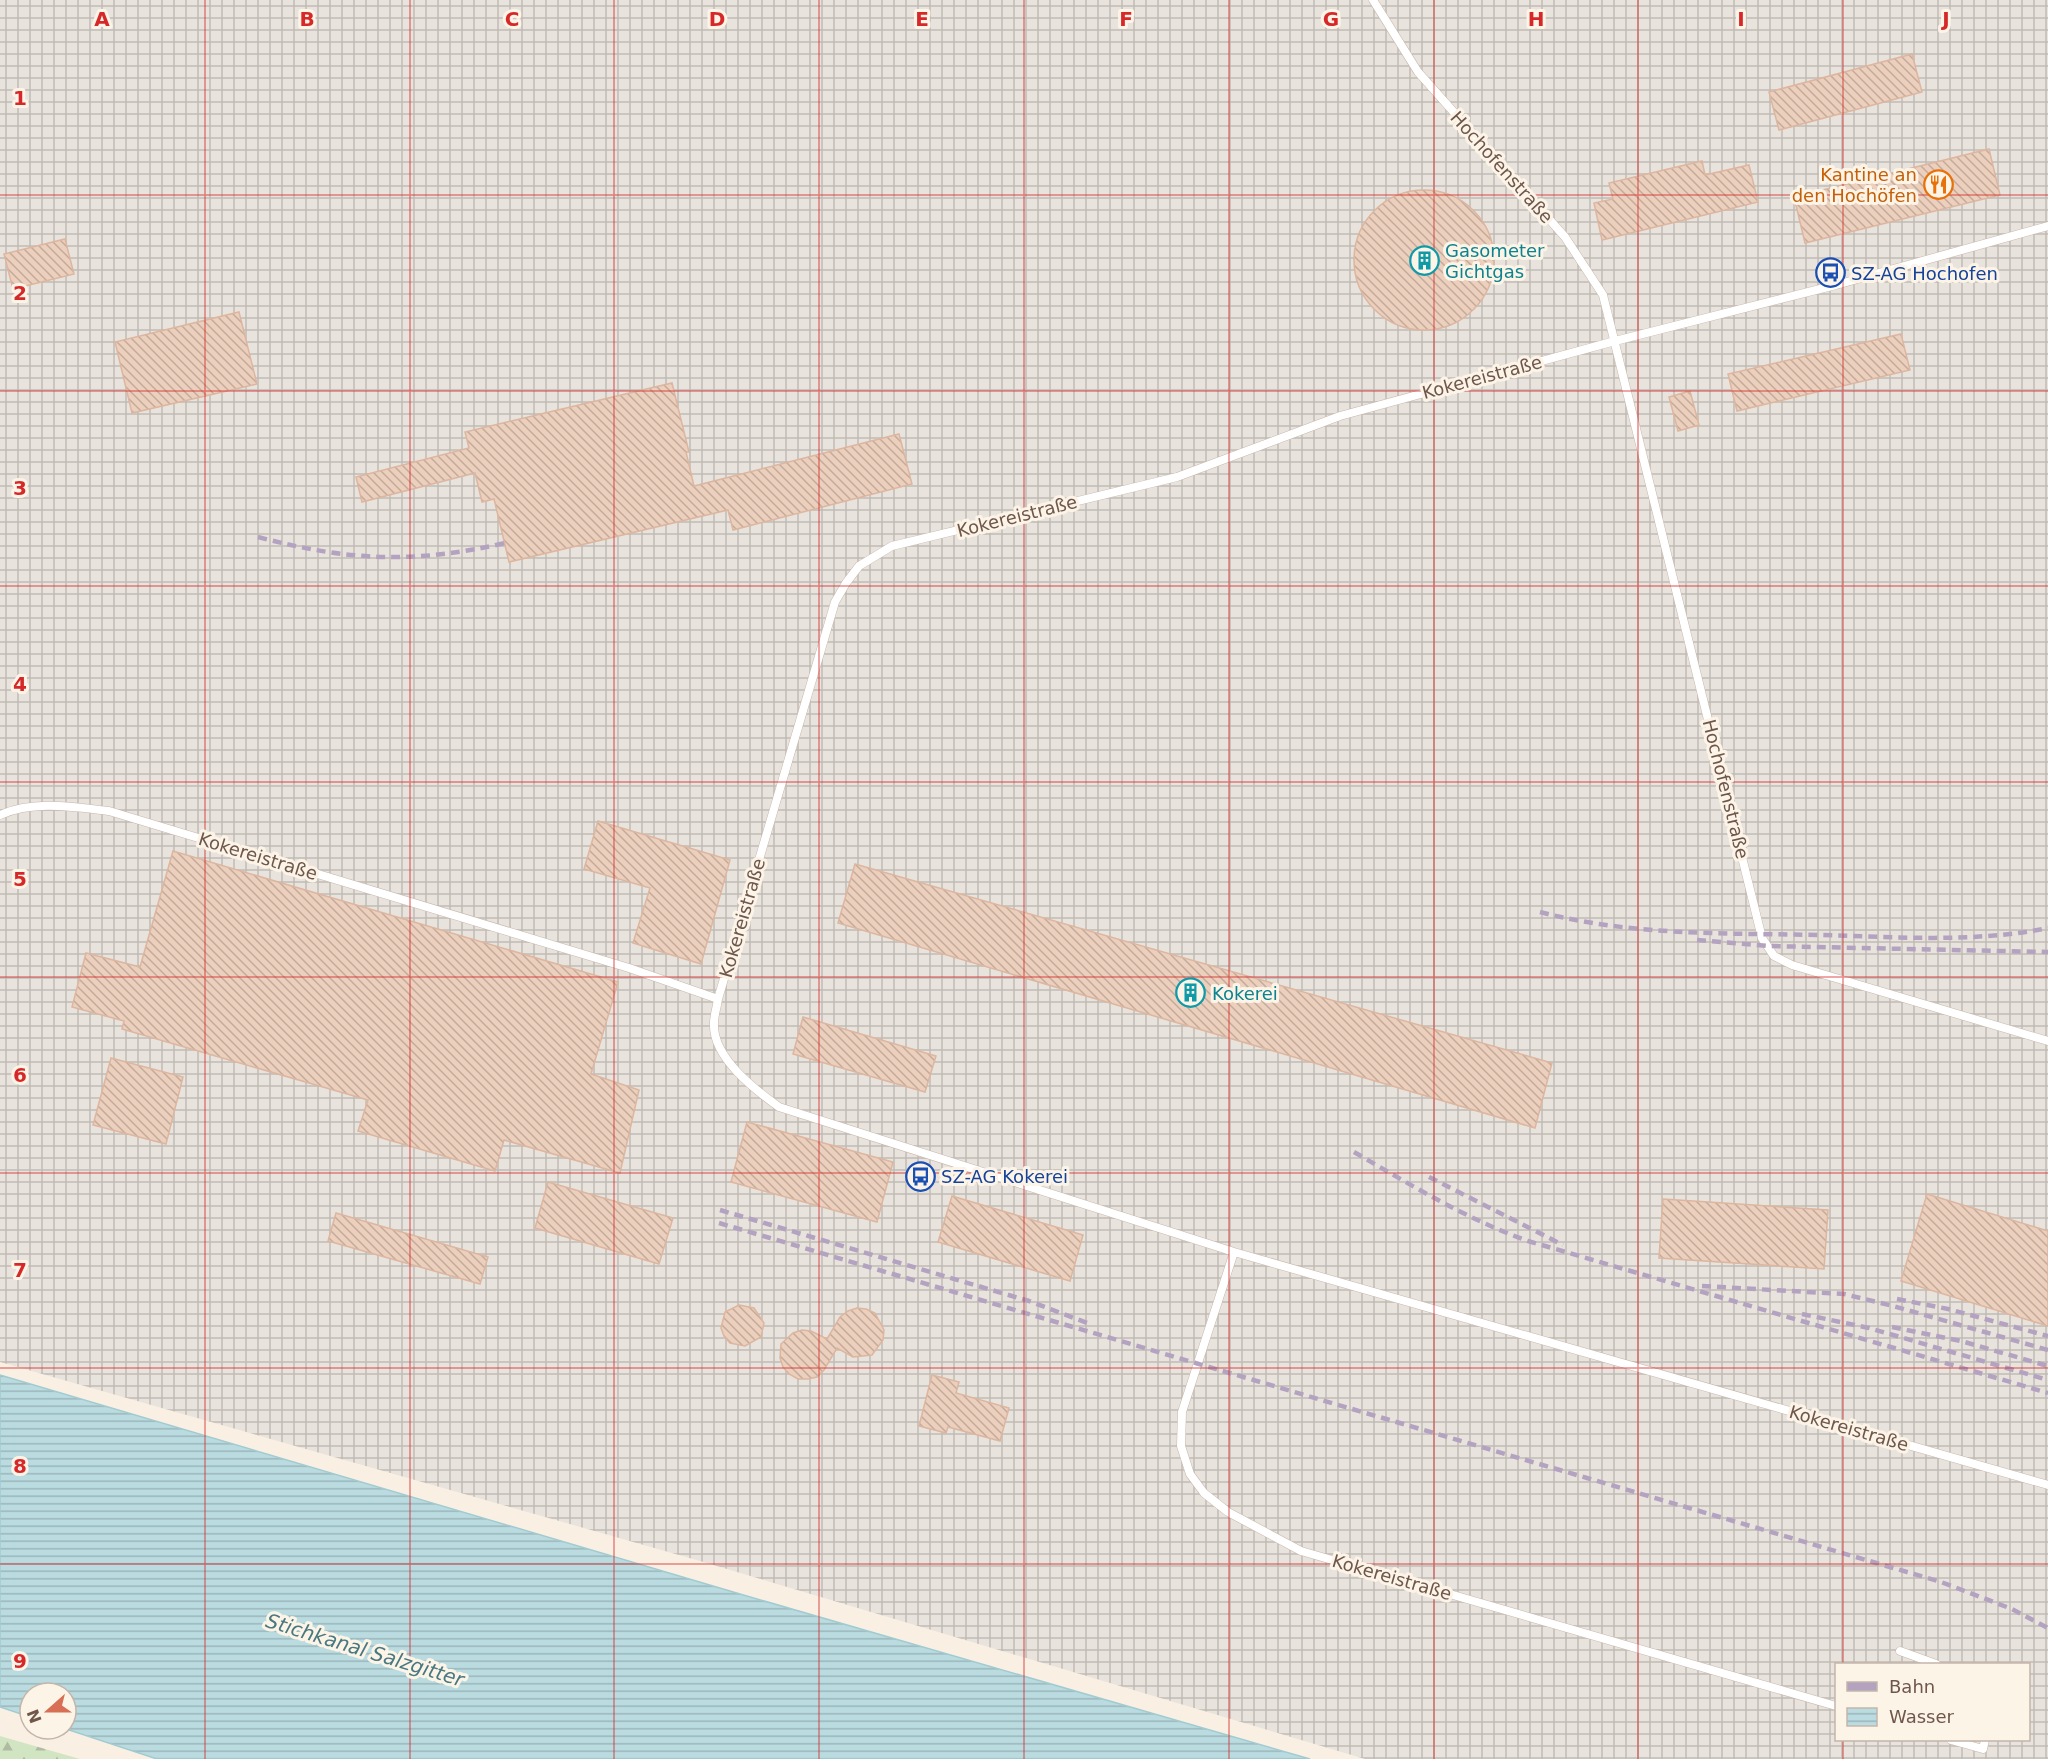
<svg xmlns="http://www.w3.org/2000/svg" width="2048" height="1759" viewBox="0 0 2048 1759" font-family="'DejaVu Sans',sans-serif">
<defs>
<pattern id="industrial-grid" width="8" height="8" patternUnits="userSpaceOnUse" patternTransform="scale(1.5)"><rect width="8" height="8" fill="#e9e3dd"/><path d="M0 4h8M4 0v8" fill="none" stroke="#c1bbb5"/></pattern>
<pattern id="forest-firs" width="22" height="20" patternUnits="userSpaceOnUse" patternTransform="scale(1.5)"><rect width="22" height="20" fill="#d2e5c3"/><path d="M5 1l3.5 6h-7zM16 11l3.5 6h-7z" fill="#afbca1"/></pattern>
<pattern id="water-rules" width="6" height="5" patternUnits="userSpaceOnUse" patternTransform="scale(1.5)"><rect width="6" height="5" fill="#badce1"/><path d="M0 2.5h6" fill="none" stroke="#9bb5b9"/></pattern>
<pattern id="building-back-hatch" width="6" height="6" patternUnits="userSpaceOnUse" patternTransform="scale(1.5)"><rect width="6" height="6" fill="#eccfbd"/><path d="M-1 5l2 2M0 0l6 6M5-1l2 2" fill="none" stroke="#c3ab9c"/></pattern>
</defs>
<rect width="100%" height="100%" fill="#f9f0e3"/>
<!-- industrial -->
<path fill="url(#industrial-grid)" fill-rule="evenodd" d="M0,0H2048V1759H1365L700,1561L0,1362ZM1836,1664H2028V1740H1836Z"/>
<!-- forest -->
<path fill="url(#forest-firs)" d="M0,1736L80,1759H0Z"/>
<!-- water -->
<path fill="url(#water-rules)" stroke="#a1cbd1" stroke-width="1.5" d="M0,1375L740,1594L1310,1759H157L66,1729V1693H30V1717L0,1707Z"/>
<!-- building -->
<path fill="url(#building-back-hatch)" stroke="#ddb69f" stroke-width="1.5" d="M1912,54L1922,92L1779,130L1769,92Z
M1989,149L2000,195L1805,243L1794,197Z
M1702,161L1705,175L1749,165L1758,202L1602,240L1594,203L1613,199L1609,183Z
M1354 260a70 70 0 1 1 140 0a70 70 0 1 1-140 0Z
M65,239L74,274L13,289L4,254Z
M239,312L257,384L132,413L115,342Z
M1901,334L1910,370L1737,411L1728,374Z
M672,383L689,452H686L694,486L899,434L912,484L733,530L728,510L509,562L494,499L482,502L475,473L362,502L356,477L469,448L465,432Z
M1690,391L1699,425L1678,431L1669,397Z
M598,821L730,860L701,964L633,943L650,888L584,869Z
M173,851L618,982L591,1074L639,1090L620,1173L504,1140L495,1171L358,1131L368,1100L122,1029L124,1021L72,1007L86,953L140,967Z
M855,864L1552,1063L1535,1128L838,923Z
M803,1017L936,1056L925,1092L793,1054Z
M111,1058L183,1077L166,1144L93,1125Z
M747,1122L893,1162L877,1222L731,1182Z
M548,1182L673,1218L659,1264L535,1228Z
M1927,1194L2048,1231V1326L1901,1281Z
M952,1196L1083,1235L1070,1281L938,1242Z
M1663,1199L1828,1210L1824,1269L1659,1258Z
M336,1213L488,1257L480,1284L328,1241Z
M739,1305L754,1308L764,1323L761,1337L745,1346L730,1343L724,1336L721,1328L725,1312Z
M857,1308L866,1309L875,1313L884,1330L883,1340L872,1355L853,1357L837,1348L824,1370L817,1377L808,1379H798L789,1374L783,1367L780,1358L781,1344L793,1333L802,1330L811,1331L827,1339L840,1317L848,1311Z
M932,1375L959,1382L956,1393L1009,1408L1000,1441L948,1427L946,1433L919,1426Z"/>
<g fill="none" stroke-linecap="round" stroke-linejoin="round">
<defs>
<path id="lane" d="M1373,0L1418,72L1565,237L1603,295L1762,938L1774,956L1792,965L2048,1041
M2048,226L1836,285L1615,341L1340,416L1177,477L892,546L859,566L846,583L835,602L718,999C717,1007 714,1015 714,1023C712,1057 754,1089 779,1107L1234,1252L2048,1485
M0,815C34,800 73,807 109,811L629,968L718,999
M1234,1252L1182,1412L1181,1446L1190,1474L1204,1493L1228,1512L1301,1551L1836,1706
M1900,1651L1936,1664
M1951,1740L1983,1749L1985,1740"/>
</defs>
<!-- lane casing -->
<use href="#lane" stroke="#c9b8ab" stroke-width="9"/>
<!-- lane -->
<use href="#lane" stroke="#fff" stroke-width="8"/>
<!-- rail -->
<path stroke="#b3a3c1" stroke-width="4.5" stroke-dasharray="9 6" stroke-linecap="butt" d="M258,537C348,561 414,564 505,543
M1540,912C1631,936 1727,933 1821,935C1896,937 1973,943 2048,928
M1697,940L1768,946L2048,952
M1354,1152C1411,1185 1466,1219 1528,1241L2048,1393
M1429,1177L1563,1245
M720,1210L1029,1301L1090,1324
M719,1223L1941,1582L2012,1609L2048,1628
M1702,1286L1844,1294L1893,1306L2048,1350
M1897,1299L1948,1309L2048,1336
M1802,1314L1869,1328L2048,1380
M1892,1327L1961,1341L2048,1366"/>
</g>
<!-- grid -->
<path fill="none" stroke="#d62828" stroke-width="1.5" stroke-opacity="0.55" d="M205,0V1759M410,0V1759M614,0V1759M819,0V1759M1024,0V1759M1229,0V1759M1434,0V1759M1638,0V1759M1843,0V1664M0,195H2048M0,391H2048M0,586H2048M0,782H2048M0,977H2048M0,1173H2048M0,1368H2048M0,1564H2048M1843,1740V1759"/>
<!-- icons -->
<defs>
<symbol id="restaurant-ring" viewBox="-11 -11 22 22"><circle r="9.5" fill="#fdf4e8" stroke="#e8710a" stroke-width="1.5"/><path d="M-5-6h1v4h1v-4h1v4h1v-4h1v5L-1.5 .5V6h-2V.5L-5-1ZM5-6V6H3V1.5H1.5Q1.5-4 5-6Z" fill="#e8710a"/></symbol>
<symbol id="building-ring" viewBox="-11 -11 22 22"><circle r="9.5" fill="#fdf4e8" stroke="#0f9aa8" stroke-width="1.5"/><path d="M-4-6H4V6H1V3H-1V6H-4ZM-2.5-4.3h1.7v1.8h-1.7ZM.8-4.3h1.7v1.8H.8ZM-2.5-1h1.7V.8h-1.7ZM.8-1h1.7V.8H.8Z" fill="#0f9aa8"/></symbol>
<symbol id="bus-ring" viewBox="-11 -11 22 22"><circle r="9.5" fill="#fdf4e8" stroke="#1a4fb4" stroke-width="1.5"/><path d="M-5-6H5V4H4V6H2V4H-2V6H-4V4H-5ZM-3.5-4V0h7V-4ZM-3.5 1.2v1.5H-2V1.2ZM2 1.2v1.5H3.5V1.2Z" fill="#1a4fb4"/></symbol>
</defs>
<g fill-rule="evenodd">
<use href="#restaurant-ring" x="1922" y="168" width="33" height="33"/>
<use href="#building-ring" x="1408" y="244" width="33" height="33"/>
<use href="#bus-ring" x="1814" y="256" width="33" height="33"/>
<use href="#building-ring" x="1174" y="976" width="33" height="33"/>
<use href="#bus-ring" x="904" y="1160" width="33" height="33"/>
</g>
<g text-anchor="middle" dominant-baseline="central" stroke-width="6" stroke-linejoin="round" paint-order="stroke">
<!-- street labels -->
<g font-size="18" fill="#6f574c" stroke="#fdf4e8">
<text transform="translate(1502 167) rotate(48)">Hochofenstraße</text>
<text transform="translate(1482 377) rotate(-15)">Kokereistraße</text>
<text transform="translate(1017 516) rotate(-14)">Kokereistraße</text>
<text transform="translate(1726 789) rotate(76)">Hochofenstraße</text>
<text transform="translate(258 856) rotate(17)">Kokereistraße</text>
<text transform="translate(742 918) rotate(-74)">Kokereistraße</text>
<text transform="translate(1849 1428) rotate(16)">Kokereistraße</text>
<text transform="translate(1392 1577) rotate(16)">Kokereistraße</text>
</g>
<!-- food labels -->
<g font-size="18" fill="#c56008" stroke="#fdf4e8" text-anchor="end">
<text x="1917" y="174">Kantine an<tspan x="1917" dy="21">den Hochöfen</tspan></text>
</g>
<!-- culture labels -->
<g font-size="18" fill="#0d838f" stroke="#fdf4e8" text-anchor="start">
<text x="1445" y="250">Gasometer<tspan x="1445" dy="21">Gichtgas</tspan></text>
<text x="1212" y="993">Kokerei</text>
</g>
<!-- transit labels -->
<g font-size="18" fill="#164399" stroke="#fdf4e8" text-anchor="start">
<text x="1851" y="273">SZ-AG Hochofen</text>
<text x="941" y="1176">SZ-AG Kokerei</text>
</g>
<!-- water labels -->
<g font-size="20" font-style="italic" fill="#487880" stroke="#fdf4e8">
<text transform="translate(365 1650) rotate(17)">Stichkanal Salzgitter</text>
</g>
</g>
<g font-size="20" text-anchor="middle" font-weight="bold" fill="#d62828" stroke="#fdf4e8" stroke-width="6" stroke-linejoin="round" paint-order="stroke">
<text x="102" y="26">A</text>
<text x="307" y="26">B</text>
<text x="512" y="26">C</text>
<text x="717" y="26">D</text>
<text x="922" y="26">E</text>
<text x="1126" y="26">F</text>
<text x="1331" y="26">G</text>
<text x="1536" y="26">H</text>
<text x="1741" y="26">I</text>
<text x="1946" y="26">J</text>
<text x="20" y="105">1</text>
<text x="20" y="300">2</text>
<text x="20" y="495">3</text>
<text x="20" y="691">4</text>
<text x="20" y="886">5</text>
<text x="20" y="1082">6</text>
<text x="20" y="1277">7</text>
<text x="20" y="1473">8</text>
<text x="20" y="1668">9</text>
</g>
<!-- legend -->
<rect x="1835" y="1663" width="195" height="78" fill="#fdf4e8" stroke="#c4b5aa" stroke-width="1.5"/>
<rect x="1847" y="1682" width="30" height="9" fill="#b3a3c1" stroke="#c4b5aa" stroke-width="1.5"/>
<text x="1889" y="1693" font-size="18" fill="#6f574c">Bahn</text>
<rect x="1847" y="1708" width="30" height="18" fill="url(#water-rules)" stroke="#c4b5aa" stroke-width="1.5"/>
<text x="1889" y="1723" font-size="18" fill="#6f574c">Wasser</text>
<!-- north arrow -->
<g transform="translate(48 1711) rotate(249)"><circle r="28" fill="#fdf4e8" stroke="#c4b5aa" stroke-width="1.5"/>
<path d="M0-4.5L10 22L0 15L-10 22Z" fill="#d86e53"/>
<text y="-9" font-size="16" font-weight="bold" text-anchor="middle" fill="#6f574c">N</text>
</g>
</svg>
